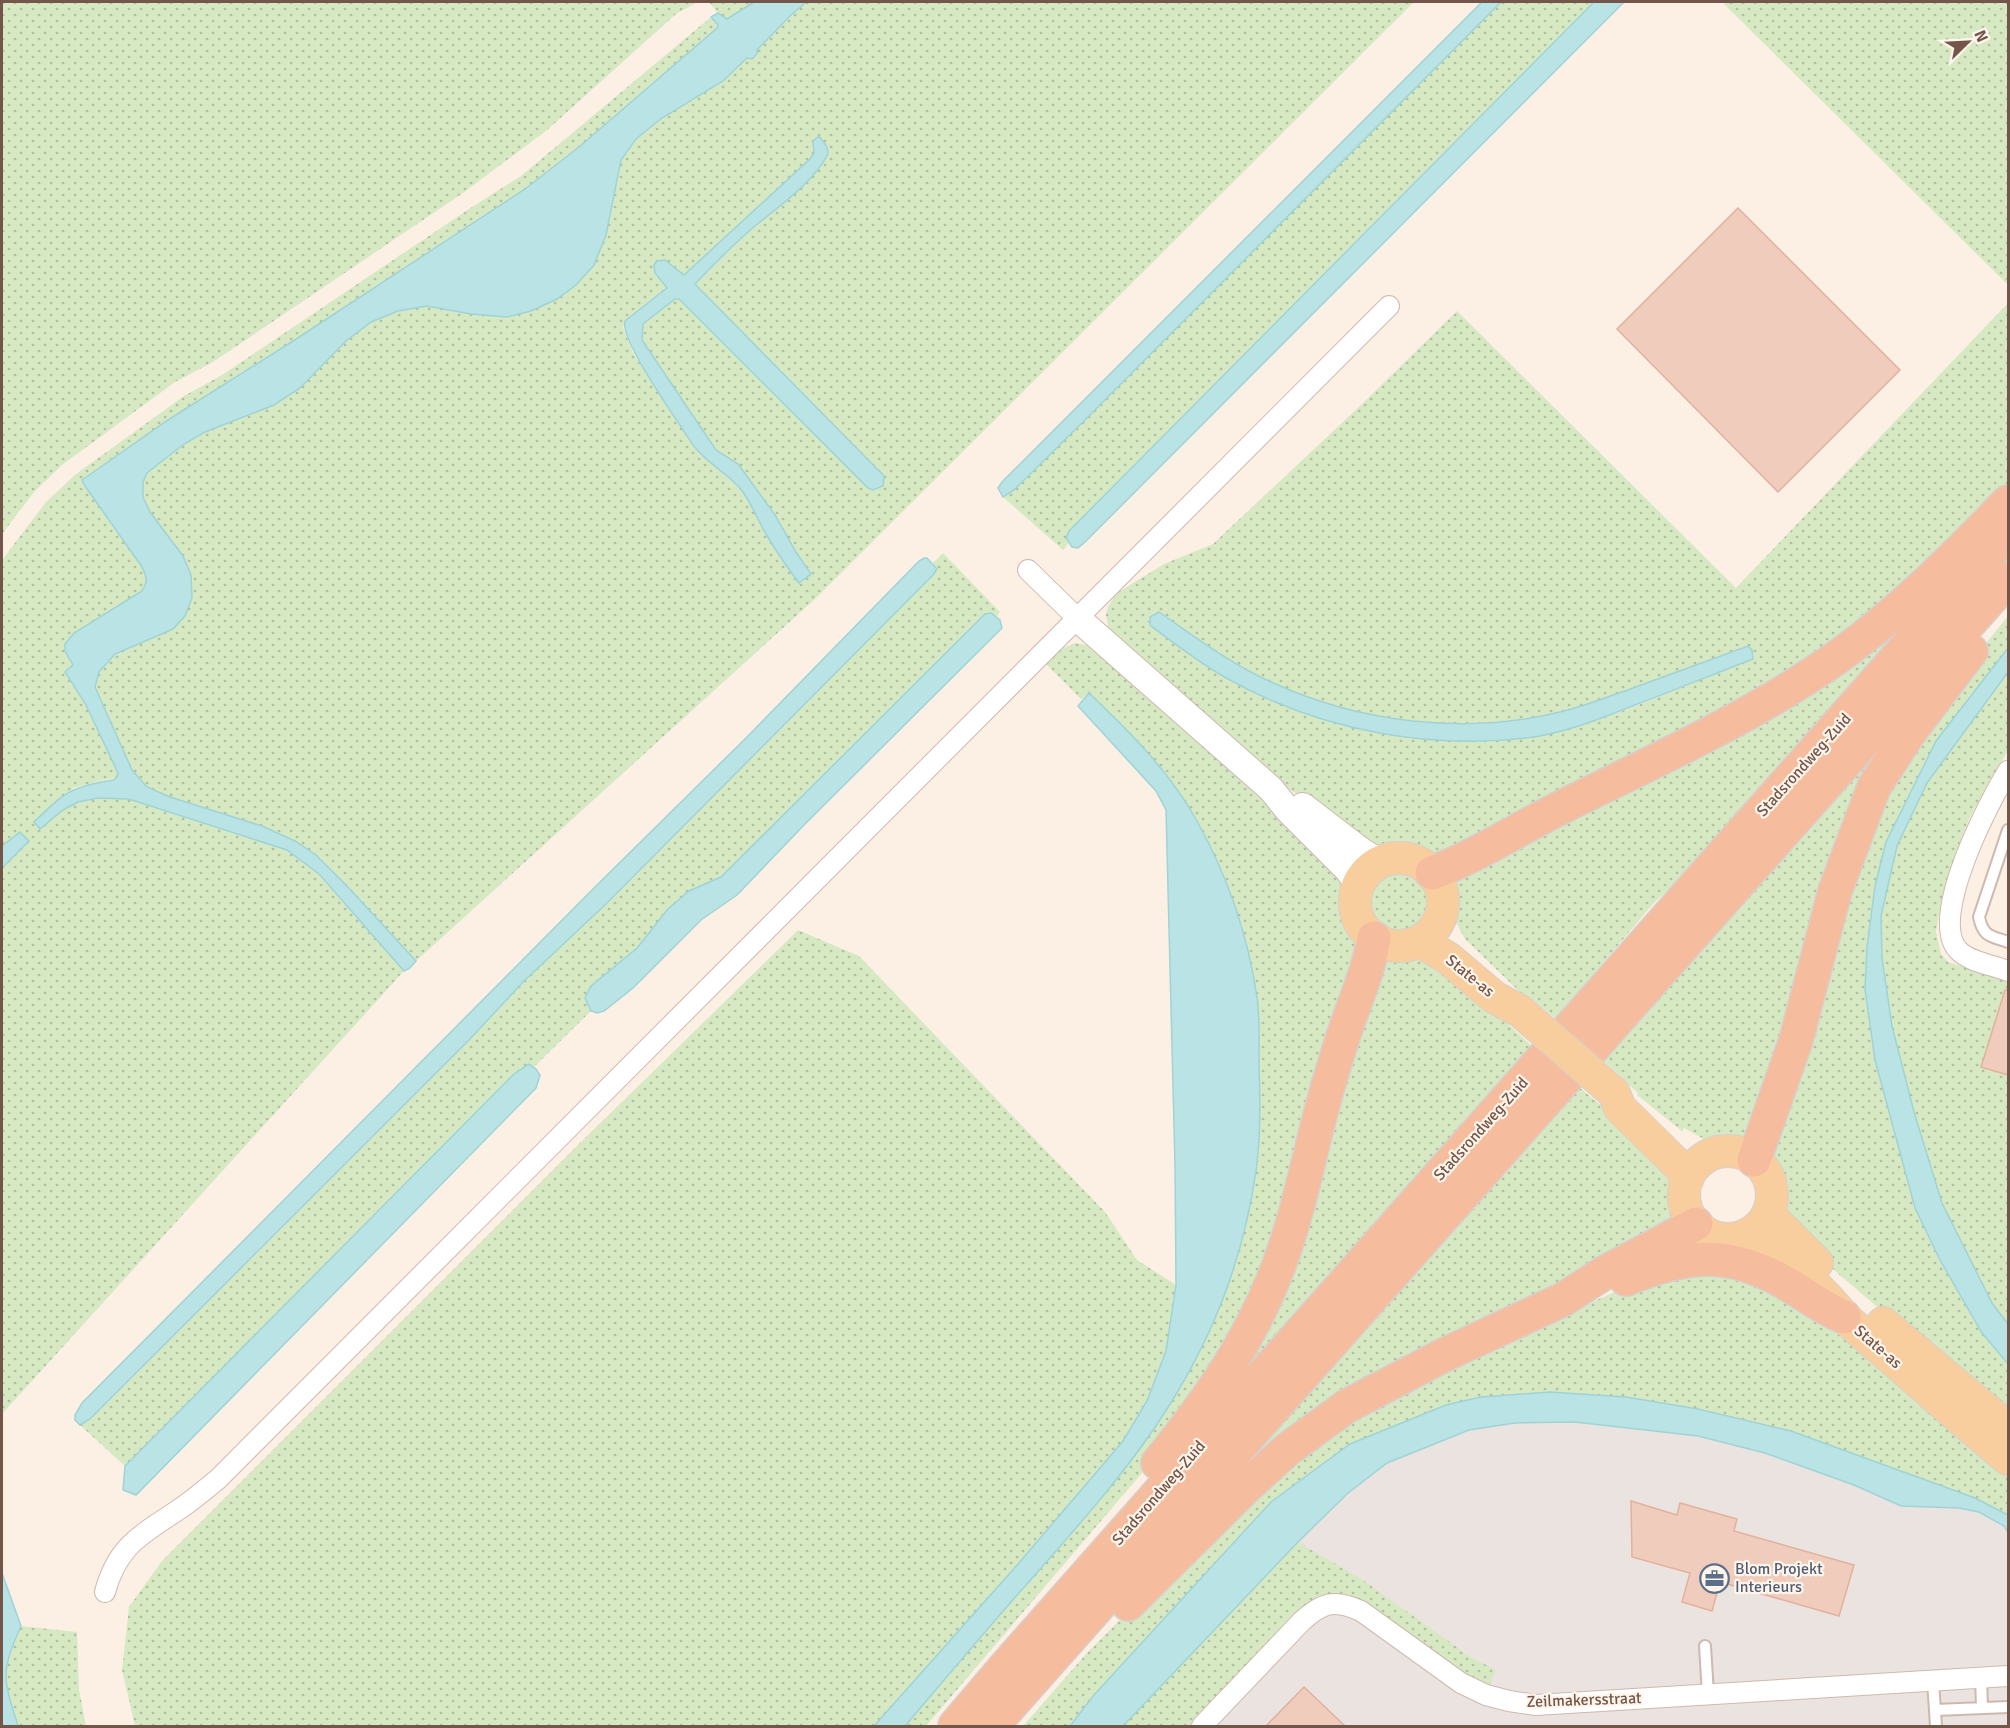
<svg xmlns="http://www.w3.org/2000/svg" width="2010" height="1728" viewBox="0 0 2010 1728" font-family="Signika,sans-serif">
<defs>
<pattern id="grass-dots" width="8" height="8" patternUnits="userSpaceOnUse" patternTransform="scale(1.5)"><rect width="8" height="8" fill="#d6e9c3"/><path d="M2 2h.1M6 6h.1" fill="none" stroke="#b2c0a0" stroke-width="1.8" stroke-linecap="round"/></pattern>
</defs>
<rect width="100%" height="100%" fill="#fcf0e4"/>
<!-- industrial -->
<path fill="#ebe3df" d="M1591,1406L1979,1506L2008,1523V1726H1106L1278,1526L1428,1426Z"/>
<!-- grass -->
<path fill="url(#grass-dots)" fill-rule="evenodd" d="M2,2H698L676,14L546,131L460,195L213,362L175,382L62,465L34,492L2,534Z
M709,2H754L727,19L718,13Z
M806,2H1414L815,599L416,961L347,886L295,841L262,826L170,797L147,787L139,780L132,770L95,687L99,672L115,654L173,629L150,512L143,497V482L147,473L184,444L204,432L274,405L299,388L346,341L371,322L398,311L427,306L471,314L531,311L557,299L576,285L594,265L606,235L621,160L636,139L661,118L723,81L747,58L752,59L757,54V50L790,16ZM815,146L825,159C805,185 780,205 755,226C734,245 715,265 695,284L884,476L868,488L679,299H675L643,324L642,340L716,450L738,464L749,479L775,515L796,552L811,573L799,583L781,558L744,493L693,445L633,353L623,327L625,321L667,288L670,263L684,275L810,159L814,153Z
M1501,2H1594L1069,531L1066,538L1068,544L1063,550L1003,497L1014,490L1082,423Z
M1726,2H2008V285L1724,4Z
M711,17L718,25L717,28L579,147L525,189L290,343L171,418L82,479L85,486L143,567C147,577 148,581 143,591L74,633L65,651L74,665L65,673L86,705L118,773L117,777L73,788L40,829L63,810L78,802L98,798L129,799L287,850L318,874L404,971L2,1414V868L29,841L20,832L2,846V560L46,502L76,474L184,396L222,375L469,209L521,176Z
M2008,303V493L1822,658L1434,857L1407,847H1374L1279,782L1109,631L1106,615L1108,606L1117,593L1164,564L1213,544L1361,405L1457,311L1736,588ZM1154,613C1193,634 1228,663 1268,681C1344,715 1430,730 1513,720C1539,718 1563,710 1589,705C1623,697 1657,691 1691,684C1643,702 1593,726 1541,735C1441,753 1317,728 1229,680C1199,663 1173,642 1148,620Z
M943,553L1000,612L996,617L991,613L985,615L721,877L689,891L668,909L637,948L591,986L588,1007L591,1011L534,1067L529,1065L514,1074L125,1466L80,1425L90,1419L470,1039L523,982L605,905L932,575L937,569L933,563Z
M1961,561L1711,849L1652,905L1556,1019L1531,998L1528,1000L1465,939L1454,919L1453,902H1451L1446,877L1746,722Z
M2008,616V648L1936,741L1886,842L1875,886L1867,947L1865,989L1875,1060L1893,1128L1940,1260L1982,1333L2008,1364V1419L1820,1258L1784,1211L1783,1185L1771,1155L1867,823L1963,672Z
M1075,643L1092,646L1278,811L1340,879C1344,891 1342,903 1344,914C1347,928 1355,939 1357,953L1269,1267L1176,1433L926,1726H905C944,1681 982,1634 1022,1589C1077,1527 1136,1463 1178,1391C1218,1324 1245,1248 1256,1171C1261,1135 1260,1099 1259,1063C1259,1041 1260,1018 1257,997C1248,936 1227,875 1197,821C1170,772 1129,731 1089,693L1081,699L1046,664L1061,649Z
M2008,672V751L1987,786L1969,819L1957,850L1940,909L1936,931L1941,954L1948,962L2008,981V1324L1992,1303L1942,1203L1914,1112L1892,1026L1882,958L1881,916L1897,846L1927,783Z
M1889,735L1749,1146L1741,1142H1725V1139H1704L1684,1128L1682,1131L1637,1095L1638,1093L1628,1084L1625,1086L1622,1084L1625,1080L1604,1061Z
M1371 902a28 28 0 1 1 56 0a28 28 0 1 1-56 0Z
M798,930L859,956L1105,1212L1137,1260L1176,1285L1166,1351L1147,1401L1123,1441L1018,1564L874,1726H135L122,1670L129,1607L162,1561L581,1142Z
M1386,954L1400,955L1401,958L1413,957L1428,960L1511,1020L1508,1024L1533,1047L1235,1387Z
M1579,1087L1602,1106L1605,1103L1619,1116L1673,1183V1195H1675L1678,1211L1683,1220L1491,1318L1175,1545L1434,1248L1495,1184Z
M1712,1266L1805,1304L2008,1472V1515L1975,1498L1915,1476L1698,1409L1626,1397L1550,1392L1446,1405L1350,1444L1271,1502L1094,1695L1070,1726H1023L1087,1653L1161,1578L1366,1404L1641,1280Z
M1298,1542L1363,1580L1472,1658L1496,1670L1489,1686L1465,1675L1365,1603C1335,1589 1321,1592 1296,1614L1190,1726H1123Z
M21,1626L77,1632L79,1689L86,1726H18C3,1678 0,1673 21,1626Z"/>
<!-- water -->
<path fill="#b9e3e5" stroke="#a0d3d6" stroke-width="1.5" d="M754,2H806L790,16L757,50V54L752,59L747,58L723,81L662,118L636,139L621,160L606,235L594,265L576,285L557,299L531,311L507,317L471,314L427,306L398,311L371,322L346,341L300,388L274,405L205,432L184,444L147,473L143,482V497L150,512L183,556L191,575L192,598L185,616L173,629L115,654L99,672L95,687L132,770L147,787L170,797L262,826L295,841L316,855L347,886L416,961L410,968L404,971L319,874L287,850L129,799L98,798L78,802L63,810L40,829L34,822C65,792 70,787 113,780L117,777L118,773L86,705L65,672L73,665L65,651V644L74,633L142,591C148,581 147,577 142,567L85,486L82,480L171,418L290,343L525,189L579,147L717,28L718,25L711,17L718,13L727,19Z
M1482,2H1501L1082,423L1014,490L1003,497L998,488L1002,482Z
M1594,2H1624L1085,542L1078,548L1072,547L1066,538L1069,531Z
M819,136L827,147L828,154C814,182 779,206 755,226C734,244 714,264 695,284L884,476L883,486L873,490L868,488L679,299H675L643,324L642,340L716,450L738,464L749,479L775,515L796,552L811,574L799,583C786,566 774,548 763,529C757,517 751,504 743,492C730,474 708,465 693,445C680,424 619,340 625,321L667,288L655,273L654,265L657,261L665,260L684,275L810,159L814,153L813,141Z
M924,558H927L937,569L933,575L605,905L523,982L470,1039L90,1419L80,1425L75,1420V1415L82,1403L596,886L749,735L919,561Z
M1159,612C1194,636 1228,662 1267,680C1357,723 1467,736 1564,711C1588,705 1610,696 1633,688C1671,674 1710,660 1748,646L1752,650L1753,659C1714,674 1675,690 1635,705C1605,717 1572,730 1540,736C1435,752 1321,731 1228,679C1201,664 1175,644 1150,625V617Z
M991,613L1000,620L1002,628L805,824L737,895L701,920L633,988L604,1011L597,1013L591,1011L585,998L591,986L637,948L668,909L689,891L721,877L985,614Z
M2008,648V672L1927,783L1897,846L1881,916L1882,958L1892,1026L1914,1112L1942,1203L1992,1303L2008,1324V1364L1982,1333L1940,1260L1915,1208L1875,1060L1865,989L1867,947L1875,886L1886,842L1936,741Z
M1089,693C1129,731 1170,772 1197,821C1227,875 1248,936 1257,997C1260,1018 1259,1041 1259,1063C1260,1099 1261,1135 1256,1171C1245,1248 1218,1324 1178,1391C1137,1461 1080,1524 1026,1585C985,1631 945,1679 905,1726H874L1018,1564L1123,1441L1147,1401L1166,1351L1176,1285L1175,1165L1166,810L1156,791L1078,706Z
M20,832L29,841L2,868V846Z
M529,1064L536,1069L540,1075L536,1088L136,1495L123,1490L125,1466L514,1074Z
M1550,1392L1626,1397L1698,1409L1791,1431L1975,1498L2008,1515V1532L2004,1526L1979,1512L1959,1508L1901,1506L1854,1485L1765,1453L1698,1436L1575,1422L1515,1423L1469,1430L1387,1463L1347,1494L1298,1542L1123,1726H1070L1094,1695L1271,1502L1350,1444L1446,1405L1481,1397Z
M2,1573L21,1626C0,1673 3,1678 18,1726H2Z"/>
<!-- building -->
<path fill="#f0ccbd" stroke="#e2b19e" stroke-width="1.5" d="M1738,208L1900,370L1778,492L1617,329Z
M2005,990H2008V1075L1981,1067Z
M1631,1501L1677,1515L1680,1503L1737,1519L1734,1531L1854,1565L1839,1616L1720,1582L1712,1611L1682,1602L1690,1573L1632,1557Z
M1304,1687L1345,1726H1266Z"/>
<g fill="none" stroke-linecap="round" stroke-linejoin="round">
<defs>
<path id="service" d="M2008,830L1979,917C1983,937 1991,936 2008,942
M1705,1646L1708,1694
M1981,1677L1982,1708
M1933,1681L1936,1726
M1935,1710L2008,1707"/>
<path id="minor" d="M1028,570L1077,618
M2008,771C1989,802 1928,918 1958,950C1969,962 1993,965 2008,971
M105,1592C118,1544 143,1534 181,1508C194,1499 206,1489 218,1479L1389,306
M1202,1726L1302,1621C1323,1602 1335,1599 1361,1611L1461,1683L1486,1695L1509,1701L1536,1705L2008,1676"/>
<path id="tertiary" d="M1077,618L1271,789L1287,809L1347,869L1359,885
M1303,806L1363,852L1380,862"/>
<path id="primary" d="M1355 902a44 44 0 1 1 88 0a44 44 0 1 1-88 0Z
M1420,941L1448,958L1494,997L1520,1011
M1614,1093L1620,1108L1681,1168L1688,1178
M1684 1195a44 44 0 1 1 88 0a44 44 0 1 1-88 0Z
M1769,1211L1775,1221L1817,1263
M1750,1233C1784,1258 1818,1284 1844,1317L1963,1421L2008,1459
M1883,1323L2008,1428"/>
<path id="trunk" d="M1432,873C1479,855 1521,827 1566,805C1654,761 1745,720 1826,665C1893,619 1952,560 2008,502
M1754,1160L1796,1040L1835,891L1874,787L1909,733L1971,651
M1626,1279C1688,1254 1729,1249 1789,1285C1808,1296 1824,1309 1844,1317
M1158,1463C1209,1400 1252,1339 1280,1262C1301,1205 1311,1144 1328,1086C1334,1066 1340,1045 1347,1025C1357,996 1369,969 1374,938
M1128,1604L1246,1487L1288,1449L1347,1406L1444,1355L1564,1299L1604,1273L1696,1224
M955,1726L1006,1666L2008,532
M992,1726L2008,579"/>
</defs>
<!-- service casing -->
<use href="#service" stroke="#cfb9ae" stroke-width="14"/>
<!-- minor casing -->
<use href="#minor" stroke="#cfb9ae" stroke-width="22"/>
<!-- tertiary casing -->
<use href="#tertiary" stroke="#cfb9ae" stroke-width="28"/>
<!-- primary casing -->
<use href="#primary" stroke="#d8cfcc" stroke-width="34"/>
<!-- trunk casing -->
<use href="#trunk" stroke="#d8cfcc" stroke-width="36"/>
<!-- service -->
<use href="#service" stroke="#fff" stroke-width="10"/>
<!-- minor -->
<use href="#minor" stroke="#fff" stroke-width="20"/>
<!-- tertiary -->
<use href="#tertiary" stroke="#fff" stroke-width="26"/>
<!-- primary -->
<use href="#primary" stroke="#f9ce9f" stroke-width="32"/>
<!-- trunk -->
<use href="#trunk" stroke="#f6bc9e" stroke-width="33"/>
<defs>
<path id="primary-bridge" d="M1520,1011L1614,1093"/>
</defs>
<!-- primary-bridge casing -->
<use href="#primary-bridge" stroke="#d8cfcc" stroke-width="34" stroke-linecap="butt"/>
<!-- primary-bridge -->
<use href="#primary-bridge" stroke="#f9ce9f" stroke-width="32"/>
</g>
<!-- icons -->
<defs>
<symbol id="office-ring" viewBox="-11 -11 22 22"><circle r="9.5" fill="#fff5ea" stroke="#5c6f8a" stroke-width="1.5"/><path d="M-6-3h4V-5.5h4V-3h4V5H-6ZM-1-4.5V-3h2v-1.5ZM-6 0V1H6V0Z" fill="#5c6f8a"/></symbol>
</defs>
<g fill-rule="evenodd">
<use href="#office-ring" x="1698" y="1562" width="33" height="33"/>
</g>
<g text-anchor="middle" dominant-baseline="central" stroke-width="4.5" stroke-linejoin="round" paint-order="stroke">
<!-- street labels -->
<g font-size="16" fill="#74554a" stroke="#fff5ea">
<text transform="translate(1804 765) rotate(-48)">Stadsrondweg-Zuid</text>
<text transform="translate(1470 976) rotate(39)">State-as</text>
<text transform="translate(1481 1129) rotate(-48)">Stadsrondweg-Zuid</text>
<text transform="translate(1878 1347) rotate(41)">State-as</text>
<text transform="translate(1159 1493) rotate(-49)">Stadsrondweg-Zuid</text>
<text transform="translate(1584 1700) rotate(-2)">Zeilmakersstraat</text>
</g>
<!-- service labels -->
<g font-size="16" fill="#4e5e75" stroke="#fff5ea" text-anchor="start">
<text x="1735" y="1569">Blom Projekt<tspan x="1735" dy="18">Interieurs</tspan></text>
</g>
</g>
<!-- border -->
<rect width="2010" height="1728" fill="none" stroke="#74554a" stroke-width="6"/>
<!-- north arrow -->
<g transform="translate(1968 42) rotate(66)" stroke="#fff5ea" stroke-width="4.5" paint-order="stroke">
<path d="M0-4.5L10 22L0 15L-10 22Z" fill="#74554a"/>
<text y="-9" font-size="16" font-weight="bold" text-anchor="middle" fill="#74554a">N</text>
</g>
</svg>
